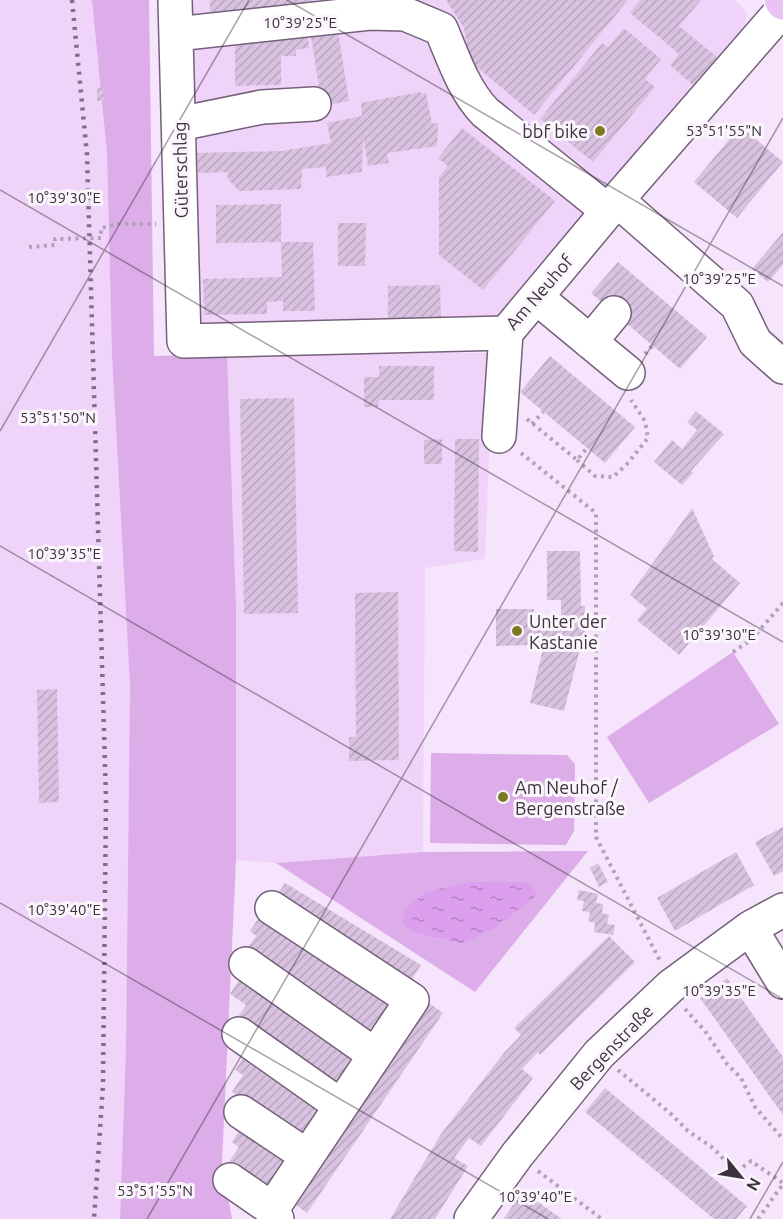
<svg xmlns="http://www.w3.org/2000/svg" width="783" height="1219" viewBox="0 0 783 1219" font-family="Ubuntu,sans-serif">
<defs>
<pattern id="water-ripples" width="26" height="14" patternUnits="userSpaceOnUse" patternTransform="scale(1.5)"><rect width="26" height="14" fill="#dc9fed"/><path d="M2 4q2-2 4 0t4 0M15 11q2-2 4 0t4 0" fill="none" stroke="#b482c1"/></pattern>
<pattern id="building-hatch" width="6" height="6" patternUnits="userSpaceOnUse" patternTransform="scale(1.5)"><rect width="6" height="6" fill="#d9c2e0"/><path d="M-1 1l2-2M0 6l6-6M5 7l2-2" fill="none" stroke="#bba7c1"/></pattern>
</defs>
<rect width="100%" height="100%" fill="#f6e3fc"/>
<!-- built -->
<path fill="#f0d3f8" d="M0,0H92L107,153L112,355L130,685L126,1047L120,1219H0Z
M191,0H736L747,14L743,32L507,311L484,322H202L197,315Z
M493,353L485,559L425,568L423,852L276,863L236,860V606L227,354Z"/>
<!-- green -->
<path fill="#dcade9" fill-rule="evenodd" d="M92,0H149L154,356L227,354L236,606V860L222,1163L232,1219H120L126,1047L130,685L112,355L107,153Z
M733,652L779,724L649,803L607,737Z
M431,753L567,755L575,764L574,831L566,845L430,843Z
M588,851L475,992L276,863L423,852ZM470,882H524L539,893L462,944L414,933Z"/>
<!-- water -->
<path fill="url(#water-ripples)" d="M470,882H525L539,893L495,928L462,944L414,933L402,923L405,909L426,892Z"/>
<!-- building -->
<path fill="url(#building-hatch)" d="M210,0H313L314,10L232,16V11L210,12Z
M446,0H628L534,115L470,61L464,28Z
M640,0H701L679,26L717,57L693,85L670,65L679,54L630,13Z
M337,25L349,101L322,106L310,30Z
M307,27L309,48L296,50V56H281V85L235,86V37Z
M624,28L661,59L645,79L655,87L593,162L540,119L602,43L608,47Z
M103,87L104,101H97V88Z
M421,92V94L426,93L432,124L438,123L437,146L387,153L389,163L368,166L363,137L362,172L326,177V167L302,169L301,189L239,191L228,179L227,172L198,173L197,153L281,151L331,143L327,123L362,116L361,103Z
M740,126L783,162L737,218L694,182Z
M462,128L555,201L483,290L439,255V177L448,166L438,158Z
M281,204V242L216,243V205Z
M338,223H366L365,266H338Z
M783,232V265L768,282L752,269Z
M281,242H313L315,311H283V301L267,302V314L204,315L203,279L282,277Z
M618,262L707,337L680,369L591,293Z
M440,285L441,320L388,321V286Z
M550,356L635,427L605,463L520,392Z
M379,366H434V400H379L378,407H364V377H379Z
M294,398L298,613L244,614L240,399Z
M696,411L724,434L691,471L693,473L682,485L654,462L672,440L682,449L697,430L687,422Z
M442,439V464H424V440Z
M455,439H479L478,552L454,551Z
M692,508L714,556L712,559L740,583L679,655L637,620L647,609L630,595Z
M547,551H580L581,606H585V648L580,649L564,711L530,703L543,649H530V645L496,646V609H534V624H561V600H547Z
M398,592L399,760L349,761V737H356L355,593Z
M57,689L59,802L39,803L37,690Z
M783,827V871L774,876L755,842Z
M736,852L754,885L675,931L657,898Z
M598,863L608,882L599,887L590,868Z
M285,883L421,965L411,981L275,899Z
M579,890L598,894L596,903L603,904L602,913L609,915L607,924L615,925L613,935L594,932L595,923L588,921L590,912L582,911L584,901L577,900Z
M260,916L391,1005L368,1038L244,953L256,936L250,931Z
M609,936L635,962L540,1055L538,1052L522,1069L533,1078L481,1146L469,1138L454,1158L468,1166L435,1219H390L441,1134L503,1054L521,1035L514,1028Z
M241,977L358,1056L335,1089L235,1021L246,1005L230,994Z
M727,978L783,1057V1115L700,998Z
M427,1002L443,1013L307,1213L291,1201Z
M245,1055L323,1107L301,1139L232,1092L243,1075L235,1070Z
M605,1088L747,1206L736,1219H714L585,1112Z
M242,1126L289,1158L268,1189L229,1162L239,1147L232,1142Z
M523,1191L549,1210L562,1219H505L504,1218Z"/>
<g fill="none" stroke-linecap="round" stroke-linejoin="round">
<defs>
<path id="minor" d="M175,0L184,341L506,333L617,200L783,9
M176,34L370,13L405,14L441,29C453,57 463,89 485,112L608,211
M179,124L262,107L314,104
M617,200L737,305L755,342L783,367
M536,297L628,373
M590,342L614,313
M499,436L506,333
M272,908L412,1000L272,1209
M750,928L783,982
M246,964L375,1055
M239,1034L341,1106
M241,1112L307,1156
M230,1180L272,1209L277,1219
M471,1219L517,1155L599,1054L671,986L750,928L783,910"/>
<path id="major" d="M781,0L783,3"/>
</defs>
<!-- minor casing -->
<use href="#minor" stroke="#75607a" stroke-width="36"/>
<!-- major casing -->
<use href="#major" stroke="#fff" stroke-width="36"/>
<!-- path -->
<path stroke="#b2a2b7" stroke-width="4" stroke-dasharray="3 4.5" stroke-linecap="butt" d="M29,247L55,245V239L101,238V228L118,224H156
M645,354L653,345
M527,419L577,460L587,448
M532,424L543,412
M521,453L596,513V837L660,961
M577,460L595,476L613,477L627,464L648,438L645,421L631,400
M733,652L751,640L783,603
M685,1009L705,1031L727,1064L741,1078L755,1107L783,1139
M618,1070L670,1113L688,1131L713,1148L736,1172L751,1161L783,1183
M538,1171L602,1219
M758,1219L783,1184"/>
<!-- minor -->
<use href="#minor" stroke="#fff" stroke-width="33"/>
<!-- major -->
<use href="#major" stroke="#ebc2f6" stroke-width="33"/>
<!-- rail -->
<path stroke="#7d7080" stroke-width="4.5" stroke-dasharray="3 6" stroke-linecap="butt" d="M72,0L87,155L106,799L103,1085L94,1219"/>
</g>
<!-- ticks -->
<path fill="none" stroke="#3c323e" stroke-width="1.5" stroke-opacity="0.45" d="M287,0L783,286M0,190L783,642M0,431L249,0M0,546L783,999M0,903L548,1219M147,1219L783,118M750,1219L783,1162"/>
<!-- markers -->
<g fill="#7c7b23" stroke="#fbf6fc" stroke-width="2">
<circle cx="600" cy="131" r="6"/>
<circle cx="517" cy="631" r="6"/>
<circle cx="503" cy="797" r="6"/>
</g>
<g text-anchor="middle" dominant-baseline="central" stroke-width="6" stroke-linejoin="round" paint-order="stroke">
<!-- poi labels -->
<g font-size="18" fill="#3c323e" stroke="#fbf6fc" text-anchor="start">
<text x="588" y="131" text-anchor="end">bbf bike</text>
<text x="529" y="621">Unter der<tspan x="529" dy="21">Kastanie</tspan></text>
<text x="515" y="787">Am Neuhof /<tspan x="515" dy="21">Bergenstraße</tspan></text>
</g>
<!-- street labels -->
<g font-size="18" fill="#3c323e" stroke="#fbf6fc">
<text transform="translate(180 170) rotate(-91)">Güterschlag</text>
<text transform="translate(539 292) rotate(-49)">Am Neuhof</text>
<text transform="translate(611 1047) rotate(-46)">Bergenstraße</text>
</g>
</g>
<g font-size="15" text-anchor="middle" fill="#3c323e" stroke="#fbf6fc" stroke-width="6" stroke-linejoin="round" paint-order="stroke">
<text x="300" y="28">10°39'25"E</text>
<text x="724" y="136">53°51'55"N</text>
<text x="64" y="203">10°39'30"E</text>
<text x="719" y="284">10°39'25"E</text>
<text x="58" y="423">53°51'50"N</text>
<text x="64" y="559">10°39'35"E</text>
<text x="719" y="640">10°39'30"E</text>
<text x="64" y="915">10°39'40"E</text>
<text x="719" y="996">10°39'35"E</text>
<text x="155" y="1196">53°51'55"N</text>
<text x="535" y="1202">10°39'40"E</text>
</g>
<!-- north arrow -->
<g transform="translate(741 1177) rotate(120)" stroke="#fbf6fc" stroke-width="4.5" paint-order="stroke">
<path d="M0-4.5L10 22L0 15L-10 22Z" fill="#3c323e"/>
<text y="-9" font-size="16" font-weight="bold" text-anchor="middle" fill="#3c323e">N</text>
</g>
</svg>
